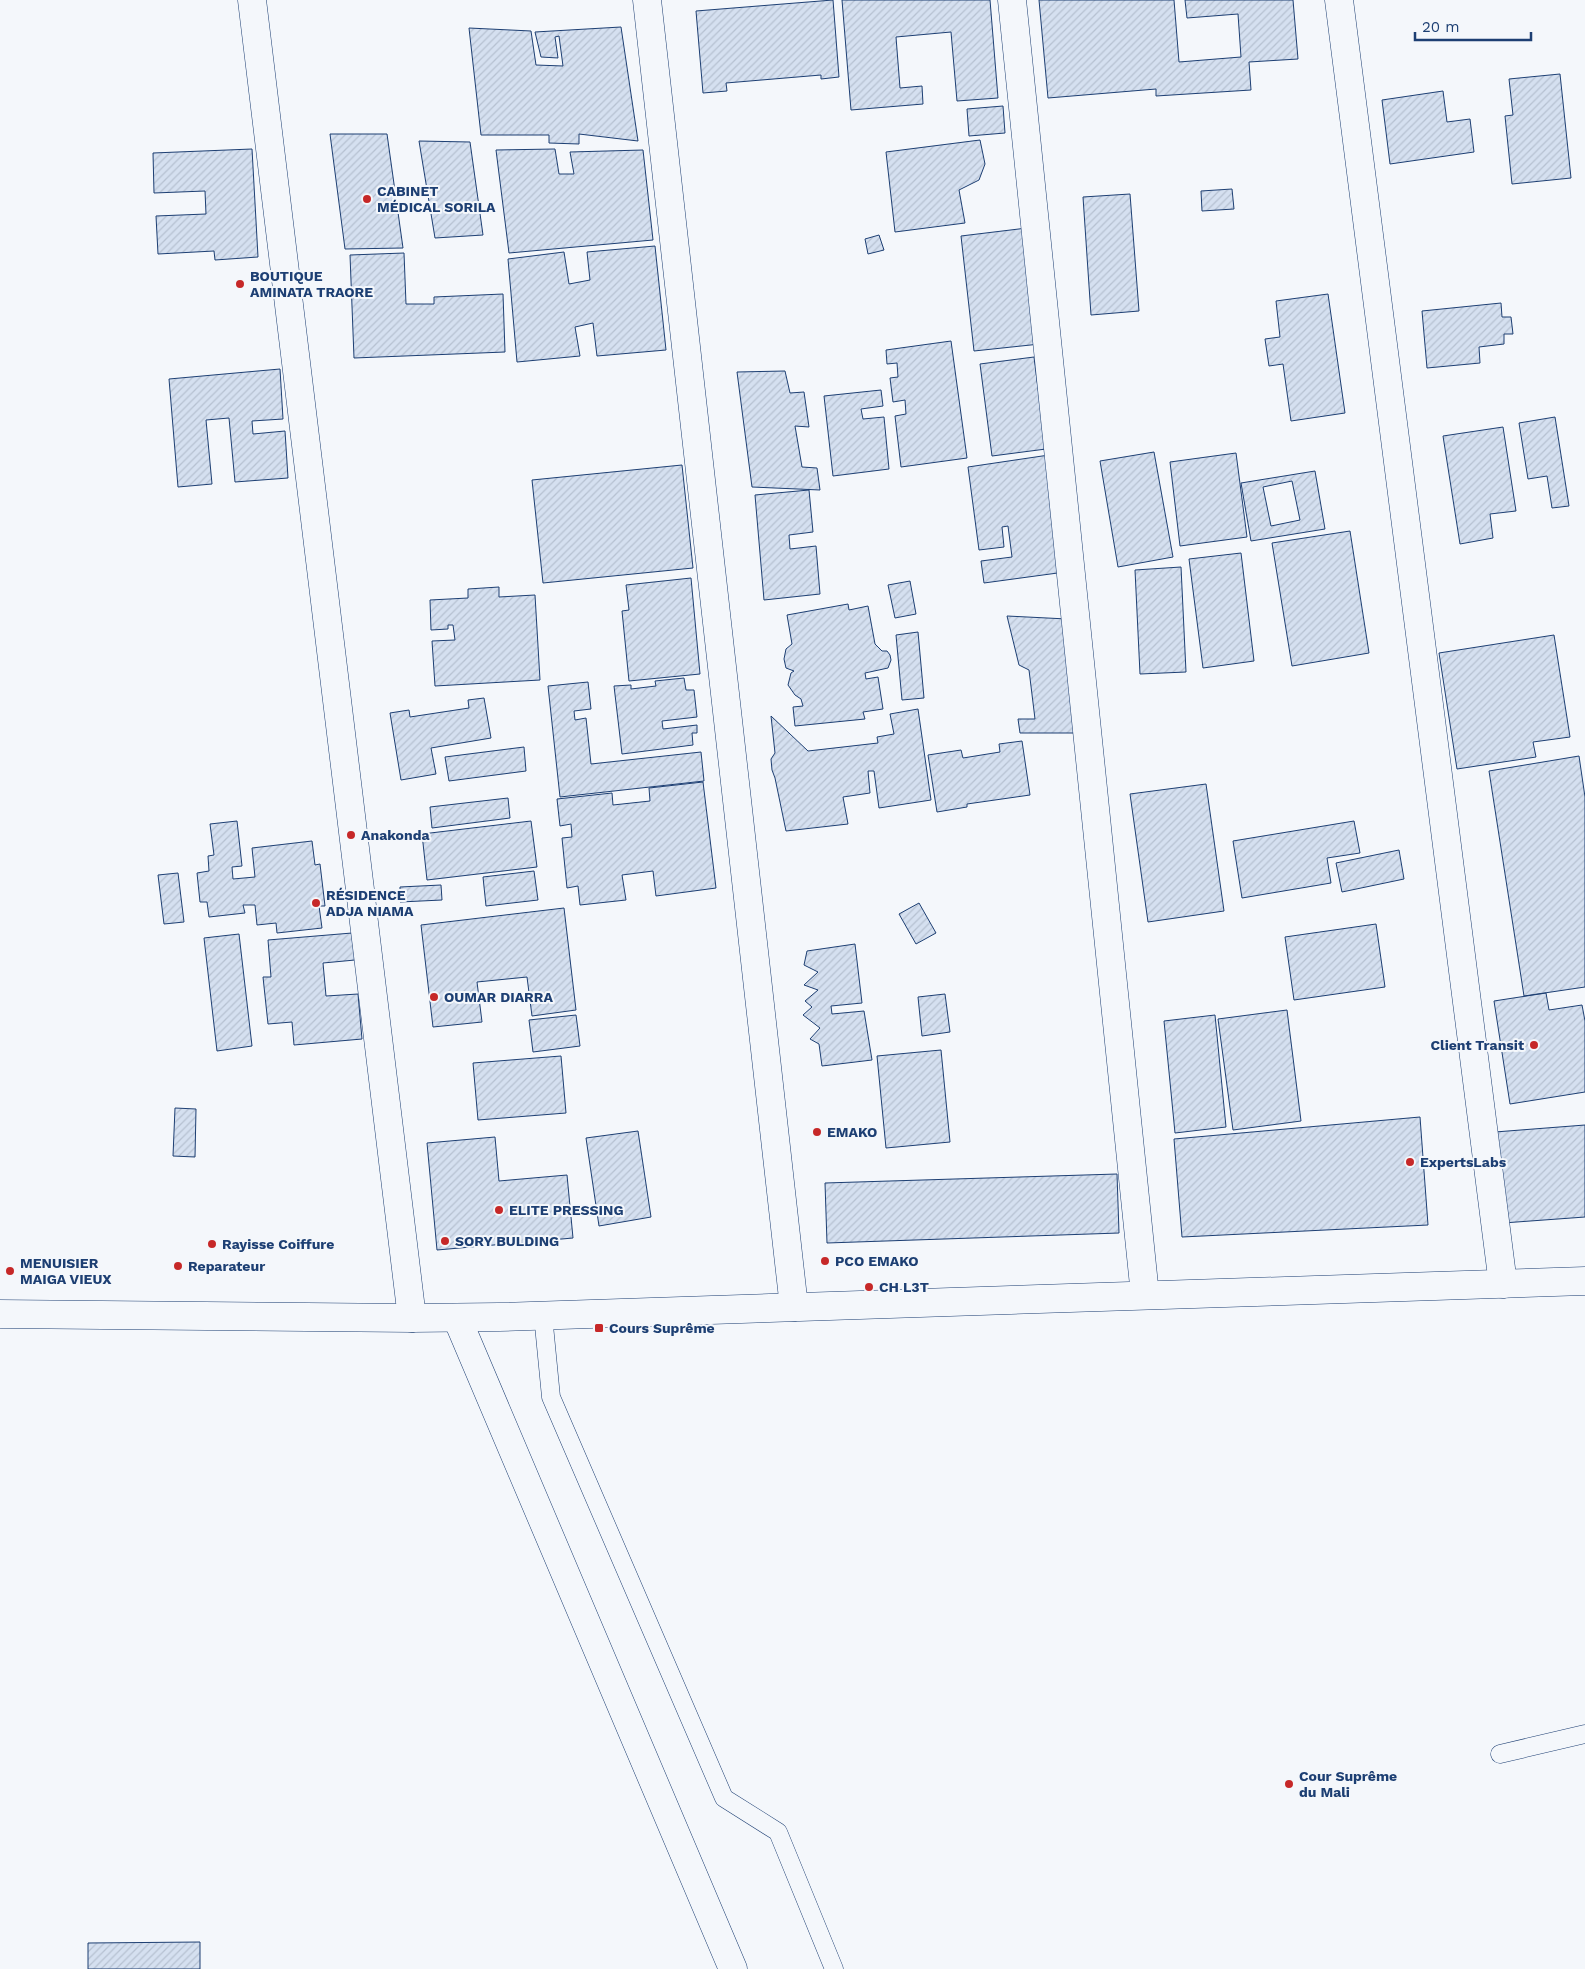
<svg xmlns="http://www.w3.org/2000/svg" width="1585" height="1969" viewBox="0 0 1585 1969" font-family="'Work Sans',sans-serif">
<defs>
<pattern id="building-hatch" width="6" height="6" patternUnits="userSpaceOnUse" patternTransform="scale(1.25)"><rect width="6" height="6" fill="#d5e0f0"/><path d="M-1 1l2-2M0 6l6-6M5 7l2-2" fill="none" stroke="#b6c1d1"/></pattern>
</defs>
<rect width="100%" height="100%" fill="#f4f7fb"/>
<!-- building -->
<path fill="url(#building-hatch)" stroke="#1d3f73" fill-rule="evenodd" d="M833,0L839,77L821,79V75L726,83L727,91L703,93L696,11Z
M842,0H990L998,98L957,101L951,32L896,37L900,88L922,86L923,104L851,110Z
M1039,0H1174L1179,62L1241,57L1238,14L1187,18L1185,0H1293L1298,59L1249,62L1251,90L1156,96V89L1048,98Z
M621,27L638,141L579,134V144L549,143V135H481L469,28L531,31L536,65L563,66L559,36L555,37L558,58L541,57L535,32Z
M1560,74L1571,178L1512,184L1505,116L1513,115L1509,79Z
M1443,91L1447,122L1470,119L1474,152L1390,164L1382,100Z
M1003,106L1005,133L969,136L967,109Z
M330,134H387L403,248L345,249Z
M980,140L985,164L979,180L959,190L965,223L895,232L886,152Z
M419,141L470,142L483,235L435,238Z
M252,149L258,257L215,260L214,251L158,254L156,216L206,214L205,191L154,193L153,153Z
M555,149L559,174H574L570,152L643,150L653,240L509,253L496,150Z
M1232,189L1234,209L1202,211L1201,191Z
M1130,194L1139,311L1091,315L1083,197Z
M1027,228L1040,344L974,351L961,236Z
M879,235L884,250L868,254L865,239Z
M655,246L666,350L597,356L593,323L575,327L580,356L517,362L508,259L564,252L569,284L590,280L587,252Z
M404,253L406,304H434V297L503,294L505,352L354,358L350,255Z
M1328,294L1345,413L1291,421L1283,364L1269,366L1265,339L1280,337L1276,301Z
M1501,303L1502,317H1511L1513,334H1504V344L1479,347L1480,363L1427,368L1422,311Z
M951,341L967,458L901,467L895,416L906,414L905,400L893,402L890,378L898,377L897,363L887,364L886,350Z
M1034,357L1046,449L992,456L980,364Z
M280,369L283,419L252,421L253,434L285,431L288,478L235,482L229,418L206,420L212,484L178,487L169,379Z
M785,371L790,393L804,392L809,427L795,426L802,467L817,468L820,490L752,487L737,372Z
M881,390L883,406L861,409L863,419L884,417L889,469L833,476L824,396Z
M1555,417L1569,506L1552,508L1547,476L1528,479L1519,423Z
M1503,427L1516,511L1490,514L1493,538L1460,544L1443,436Z
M1154,452L1173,557L1118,567L1100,461Z
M1236,453L1247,537L1180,546L1170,462Z
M1049,455L1065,572L984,583L981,561L1012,557L1008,526L1002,527L1004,547L979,550L968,467Z
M682,465L693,568L543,583L532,480Z
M1315,471L1325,529L1251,541L1241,483ZM1292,481L1300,520L1271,526L1263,487Z
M809,490L813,532L789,535L790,549L816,546L820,594L764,600L755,495Z
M1350,531L1369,653L1292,666L1272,543Z
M1241,553L1254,661L1203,668L1189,559Z
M1181,567L1186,672L1140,674L1135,570Z
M691,578L700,674L629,681L622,611L629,610L626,585Z
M910,581L916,614L895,618L888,585Z
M499,587V597L535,595L540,680L435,686L432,641L455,640L453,625H448V629L431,630L430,600L468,598V589Z
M848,604L849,610L868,606L875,644L882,651H887L890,655L891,660L888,668L865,673L866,679L878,677L883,709L863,712L865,719L795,726L793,707L803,706L801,699L795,695L788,685L791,673L794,671L786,668L784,659L786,649L792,644L787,615Z
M1007,616L1067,619L1084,733H1020L1018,719H1035L1029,670L1019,665Z
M918,632L924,698L902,700L896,635Z
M1554,635L1570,737L1533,742L1536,757L1457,769L1439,653Z
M684,678L686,690H694L697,717L662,721L663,729L697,725V733H692L693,745L622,754L614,686L631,685V689L656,686L655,681Z
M588,682L591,709L574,711L575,720L586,718L591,764L701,752L704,781L560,797L548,686Z
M484,698L491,738L431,748L436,774L401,780L390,713L409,710L410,717L469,708L468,700Z
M918,709L931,800L879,808L874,771H868L870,793L843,797L848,824L786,831L775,778L772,770L771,759L775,753L771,716L808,751L878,743L877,737L894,734L890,714Z
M1022,741L1030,795L967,804V807L937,812L928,755L961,750L963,758L1000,752L999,744Z
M524,747L526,771L449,781L445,757Z
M1579,756L1585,797V987L1524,996L1489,771Z
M703,782L716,888L656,896L653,871L622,875L626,900L580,905L578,886L567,888L562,838L572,837L571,824L560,826L557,799L612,793L613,805L650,801L649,788Z
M1206,784L1224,911L1148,922L1130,794Z
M508,798L510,818L432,828L430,807Z
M237,821L242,866L232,867L233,879L255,877L252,848L312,841L315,865L320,864L325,906H319L322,928L277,933L276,923L257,925L255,905H243L245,913L209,917L207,902H200L197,873L209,871L208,856L214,855L210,824Z
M531,821L537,867L427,880L422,834Z
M1354,821L1360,853L1327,858L1331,883L1242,898L1233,841Z
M1399,850L1404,879L1342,892L1336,863Z
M534,871L538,900L486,906L483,877Z
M178,873L184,922L164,924L158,875Z
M441,885L442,900L400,902V887Z
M919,903L936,933L916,944L899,914Z
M564,908L576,1010L532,1016L527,977L477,982L482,1022L433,1027L421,925Z
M1376,924L1385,987L1294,1000L1285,937Z
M352,933L355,960L323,963L326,996L358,994L362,1039L294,1045L292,1022L268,1024L263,977H271L268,940Z
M239,934L252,1046L217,1051L204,938Z
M855,944L862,1003L831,1006L832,1014L864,1011L872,1060L822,1066L819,1044L810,1039L820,1028L803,1015L812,1007L805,1001L818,990L804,985L818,972L804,965L807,951Z
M1546,993L1549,1010L1582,1005L1585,1021V1092L1510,1104L1494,1001Z
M945,994L950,1032L922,1036L918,997Z
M1287,1010L1301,1121L1233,1130L1218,1019Z
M576,1015L580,1046L533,1052L529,1020Z
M1215,1015L1226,1127L1175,1133L1164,1021Z
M941,1050L950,1142L886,1148L877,1056Z
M561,1056L566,1113L478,1120L473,1063Z
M175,1108L196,1109L195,1157L173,1156Z
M1420,1117L1428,1225L1182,1237L1174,1139Z
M1585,1125V1217L1503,1223L1495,1132Z
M638,1131L651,1217L599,1226L586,1138Z
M495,1137L499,1181L567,1175L573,1238L437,1250L427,1143Z
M1117,1174L1119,1233L827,1243L825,1183Z
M200,1942V1969H88V1943Z"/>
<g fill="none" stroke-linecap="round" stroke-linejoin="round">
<defs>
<path id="service" d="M543,1315L551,1397L724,1798L778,1832L834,1969
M1500,1754L1585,1734"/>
<path id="minor" d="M252,0L412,1318
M647,0L794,1307
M1012,0L1145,1295
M1339,0L1503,1284
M457,1318L733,1969"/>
<path id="tertiary" d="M0,1314L412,1318L499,1317L1585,1281"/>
</defs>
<!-- service casing -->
<use href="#service" stroke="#1d3f73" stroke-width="19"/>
<!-- minor casing -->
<use href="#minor" stroke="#1d3f73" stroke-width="29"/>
<!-- tertiary casing -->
<use href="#tertiary" stroke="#1d3f73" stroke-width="29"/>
<!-- service -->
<use href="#service" stroke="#f4f7fb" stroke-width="18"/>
<!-- minor -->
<use href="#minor" stroke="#f4f7fb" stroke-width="28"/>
<!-- tertiary -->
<use href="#tertiary" stroke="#f4f7fb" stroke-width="28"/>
</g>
<!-- markers -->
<g fill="#c62828" stroke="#f4f7fb" stroke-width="2">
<circle cx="367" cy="199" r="5"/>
<circle cx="240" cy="284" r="5"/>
<circle cx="351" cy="835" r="5"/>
<circle cx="316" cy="903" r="5"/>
<circle cx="434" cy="997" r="5"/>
<circle cx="1534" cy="1045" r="5"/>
<circle cx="817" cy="1132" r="5"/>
<circle cx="1410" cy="1162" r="5"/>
<circle cx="499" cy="1210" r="5"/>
<circle cx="445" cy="1241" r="5"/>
<circle cx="212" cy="1244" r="5"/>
<circle cx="825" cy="1261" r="5"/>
<circle cx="178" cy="1266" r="5"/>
<circle cx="10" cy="1271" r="5"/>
<circle cx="869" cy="1287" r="5"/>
<rect x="594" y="1323" width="10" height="10" rx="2.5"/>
<circle cx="1289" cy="1784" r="5"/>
</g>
<g text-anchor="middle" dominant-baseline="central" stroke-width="4" stroke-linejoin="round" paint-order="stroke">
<!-- poi labels -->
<g font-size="14" font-weight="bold" fill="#1d3f73" stroke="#f4f7fb" text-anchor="start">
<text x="377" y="191">CABINET<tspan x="377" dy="16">MÉDICAL SORILA</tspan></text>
<text x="250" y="276">BOUTIQUE<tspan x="250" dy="16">AMINATA TRAORE</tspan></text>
<text x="361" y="835">Anakonda</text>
<text x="326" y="895">RÉSIDENCE<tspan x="326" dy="16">ADJA NIAMA</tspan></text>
<text x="444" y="997">OUMAR DIARRA</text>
<text x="1524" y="1045" text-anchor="end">Client Transit</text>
<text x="827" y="1132">EMAKO</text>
<text x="1420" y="1162">ExpertsLabs</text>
<text x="509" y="1210">ELITE PRESSING</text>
<text x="455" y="1241">SORY BULDING</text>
<text x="222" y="1244">Rayisse Coiffure</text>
<text x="835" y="1261">PCO EMAKO</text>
<text x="20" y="1263">MENUISIER<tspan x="20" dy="16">MAIGA VIEUX</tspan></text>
<text x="188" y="1266">Reparateur</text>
<text x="879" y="1287">CH L3T</text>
<text x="609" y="1328">Cours Suprême</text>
<text x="1299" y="1776">Cour Suprême<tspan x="1299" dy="16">du Mali</tspan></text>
</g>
</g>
<!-- scale -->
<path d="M1415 32v8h116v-8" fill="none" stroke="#1d3f73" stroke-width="2.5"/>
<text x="1422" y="32" font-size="15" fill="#1d3f73" stroke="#f4f7fb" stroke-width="4" paint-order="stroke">20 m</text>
</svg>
